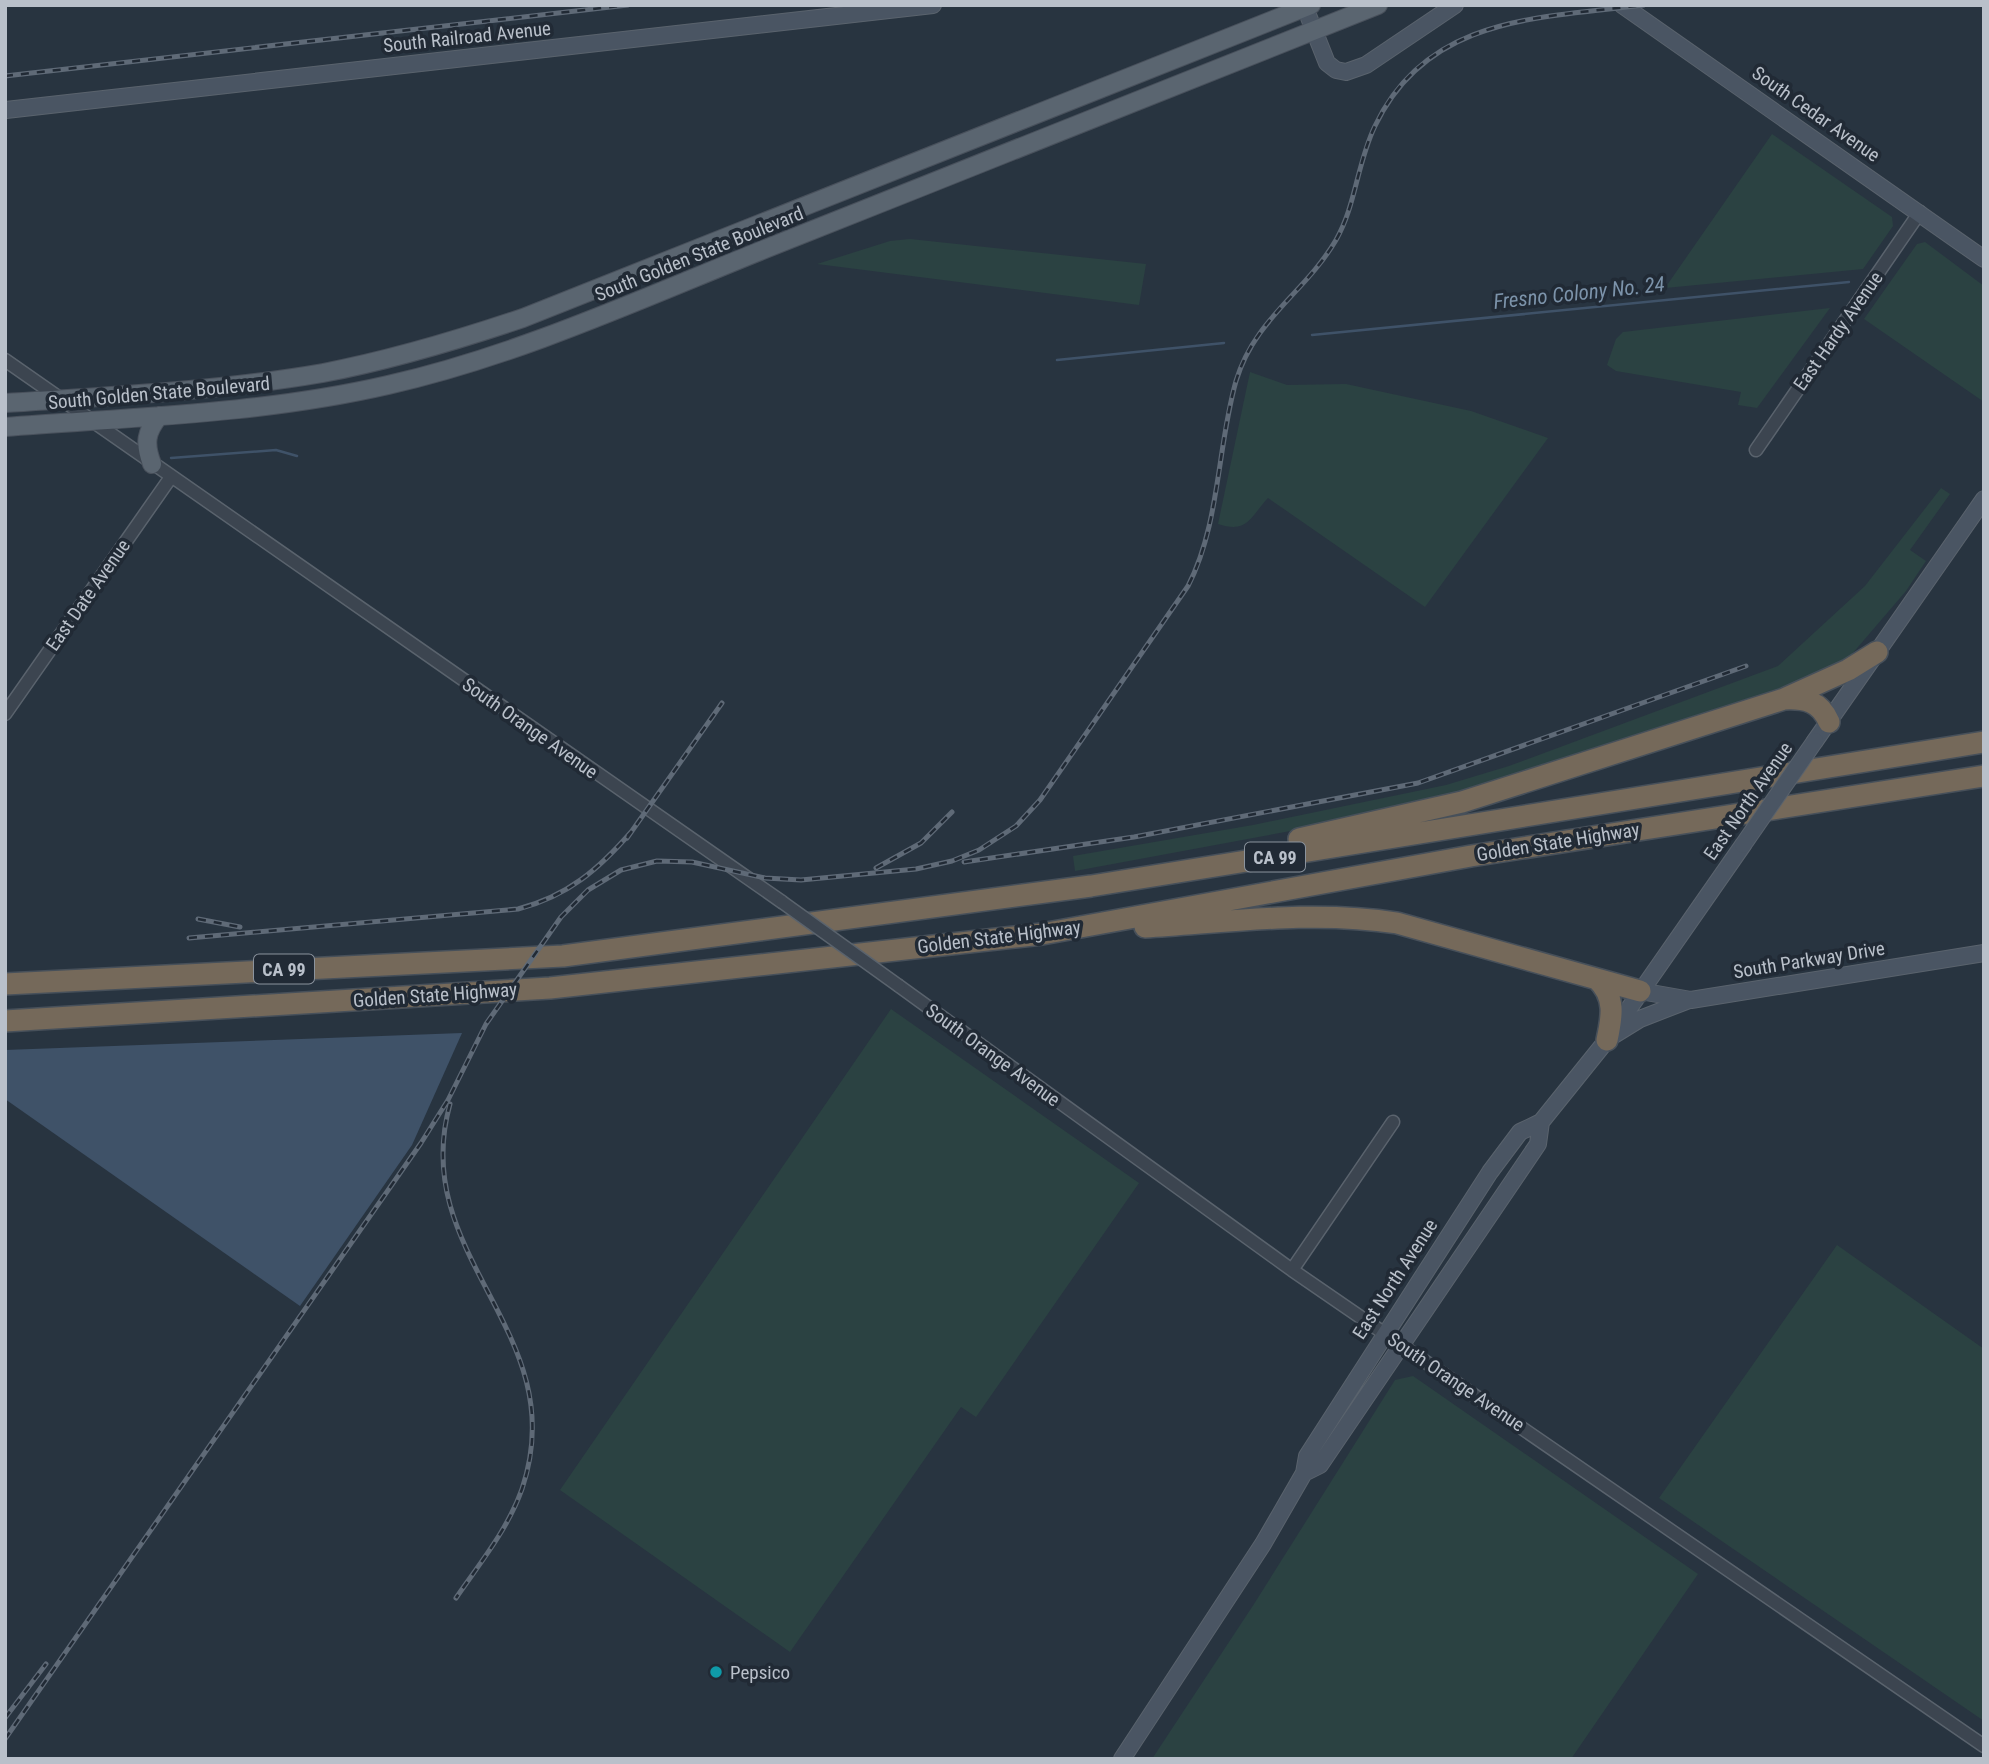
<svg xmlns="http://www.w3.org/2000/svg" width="1989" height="1764" viewBox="0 0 1989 1764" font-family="'Roboto Condensed',sans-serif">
<rect width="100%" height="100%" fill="#283440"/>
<!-- green -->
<path fill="#2b4242" d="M1772,134L1892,217L1893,226L1863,269L1665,288Z
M910,239L1146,264L1139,305L817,264L890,241Z
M1925,242L1984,286V402L1864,319L1917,244Z
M1830,308L1757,408L1738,405L1741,392L1616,371L1607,365L1616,339L1623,332Z
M1250,372L1287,385L1346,384L1471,411L1548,438L1425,607L1268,498C1250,517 1248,534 1218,524Z
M1941,488L1950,494L1910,550L1926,561L1906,591L1846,661L1799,683L1514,780L1323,825L1075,871L1073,856L1253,825L1446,785L1509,766L1778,666L1865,586Z
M891,1009L1139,1183L976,1417L961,1407L790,1652L560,1490Z
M1837,1245L1984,1349V1721L1659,1498Z
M1413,1376L1698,1574L1571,1759H1152L1254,1604L1395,1380Z"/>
<!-- water -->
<path fill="#3f5268" d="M462,1033L412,1145L300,1306L5,1099V1050Z"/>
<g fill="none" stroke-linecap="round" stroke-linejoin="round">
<!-- stream -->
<path stroke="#3f5268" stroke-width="2.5" d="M1312,335L1849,282
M1057,360L1224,343
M171,458L276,450L297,456"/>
<defs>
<path id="street" d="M5,360L782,902
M1756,450L1920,212
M5,714L171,477
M899,986L1292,1270L1984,1746
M1292,1270L1393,1122"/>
<path id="secondary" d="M1304,5L1327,63L1336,70L1346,72L1366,65L1455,5
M1622,5L1984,259
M6,110L933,5
M1815,741L1984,499
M1640,991L1691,1000L1984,953
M1614,1035L1640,1019L1689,1000
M1304,1473L1320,1465L1538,1144L1541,1122
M1122,1759L1263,1544L1304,1473L1307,1456L1490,1172L1520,1132L1541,1122L1607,1040L1743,845"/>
<path id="primary" d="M5,403C111,396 219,391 323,373C391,360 458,340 523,318L1311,5
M5,427C133,417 262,414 388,385C520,355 645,297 770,247C973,167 1175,84 1378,5
M152,464C144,443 146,432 159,416"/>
<path id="highway" d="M1786,698L1848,670L1877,652
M1299,839L1462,802L1784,699C1805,698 1820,701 1829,722
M1145,927C1229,922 1314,910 1397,923L1640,991
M1597,979C1616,997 1612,1017 1607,1040
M5,984L563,956L1091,886L1984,742
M5,1021L550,988L1042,934L1471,856L1984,776"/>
</defs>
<!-- street casing -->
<use href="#street" stroke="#5a636d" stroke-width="15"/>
<!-- secondary casing -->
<use href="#secondary" stroke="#5a636d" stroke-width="18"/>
<!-- primary casing -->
<use href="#primary" stroke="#49515c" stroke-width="20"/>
<!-- highway casing -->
<use href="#highway" stroke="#47505a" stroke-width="24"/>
<!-- street -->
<use href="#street" stroke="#3c4550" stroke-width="12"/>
<!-- secondary -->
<use href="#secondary" stroke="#4a5563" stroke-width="16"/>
<!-- primary -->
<use href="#primary" stroke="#5a6570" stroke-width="18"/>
<!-- highway -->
<use href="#highway" stroke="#75695a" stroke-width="21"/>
<defs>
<path id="rail" d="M5,76L628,5
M627,838L722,703
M964,862L1134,837L1418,783L1746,666
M876,868L921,843L952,812
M198,919L240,927
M189,938L518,909C568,896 599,869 632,831
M450,1104C407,1258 575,1332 522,1489C508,1529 480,1563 456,1598
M5,1718L46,1664
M5,1739L421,1143L448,1100L486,1024L561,917L588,890L621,870L657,861L692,862L765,878L801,880L916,869L952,861L979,850L1016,826L1040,800L1188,586C1220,524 1217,448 1236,381C1255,318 1305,293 1336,240C1356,205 1357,163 1375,126C1427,16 1539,18 1644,5"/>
</defs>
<!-- rail casing -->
<use href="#rail" stroke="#5f6a77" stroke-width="5"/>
<!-- rail -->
<use href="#rail" stroke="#212a35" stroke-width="2.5" stroke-dasharray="8" stroke-linecap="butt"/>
<defs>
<path id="street-bridge" d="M782,902L899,986"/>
<path id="secondary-bridge" d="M1743,845L1815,741"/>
</defs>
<!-- street-bridge casing -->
<use href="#street-bridge" stroke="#5a636d" stroke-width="15" stroke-linecap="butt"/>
<!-- secondary-bridge casing -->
<use href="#secondary-bridge" stroke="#5a636d" stroke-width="18" stroke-linecap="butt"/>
<!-- street-bridge -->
<use href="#street-bridge" stroke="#3c4550" stroke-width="12"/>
<!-- secondary-bridge -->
<use href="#secondary-bridge" stroke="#4a5563" stroke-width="16"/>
</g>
<!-- markers -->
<circle fill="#0f9aa8" stroke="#212a35" stroke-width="2.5" cx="716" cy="1672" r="7"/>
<g text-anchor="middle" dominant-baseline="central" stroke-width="7" stroke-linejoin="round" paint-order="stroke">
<!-- shield labels -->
<g fill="#212a35" stroke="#8b939d" stroke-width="2">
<rect x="1245" y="842.5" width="60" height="29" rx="5"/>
<rect x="254" y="954.5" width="60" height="29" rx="5"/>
</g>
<g font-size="18" font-weight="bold" fill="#b9c0ca">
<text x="1275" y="857">CA 99</text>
<text x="284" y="969">CA 99</text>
</g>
<!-- street labels -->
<g font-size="19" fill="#b9c0ca" stroke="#212a35">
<text transform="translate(467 37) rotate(-6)">South Railroad Avenue</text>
<text transform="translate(1816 114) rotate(35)">South Cedar Avenue</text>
<text transform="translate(699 254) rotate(-22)">South Golden State Boulevard</text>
<text transform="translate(1838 331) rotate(-55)">East Hardy Avenue</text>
<text transform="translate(159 393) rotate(-5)">South Golden State Boulevard</text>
<text transform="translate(88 595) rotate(-55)">East Date Avenue</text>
<text transform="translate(530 728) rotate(35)">South Orange Avenue</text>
<text transform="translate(1748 801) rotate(-55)">East North Avenue</text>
<text transform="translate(1558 842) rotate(-9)">Golden State Highway</text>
<text transform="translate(999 937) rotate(-7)">Golden State Highway</text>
<text transform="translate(1809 960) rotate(-9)">South Parkway Drive</text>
<text transform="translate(435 995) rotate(-4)">Golden State Highway</text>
<text transform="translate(993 1055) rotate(36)">South Orange Avenue</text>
<text transform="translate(1395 1279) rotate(-57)">East North Avenue</text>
<text transform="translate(1456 1382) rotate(34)">South Orange Avenue</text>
</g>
<!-- poi labels -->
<g font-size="19" fill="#b9c0ca" stroke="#212a35" text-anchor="start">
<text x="730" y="1672">Pepsico</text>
</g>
<!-- water labels -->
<g font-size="21" font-style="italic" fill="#7c93aa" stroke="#212a35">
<text transform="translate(1579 293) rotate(-6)">Fresno Colony No. 24</text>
</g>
</g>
<!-- border -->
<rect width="1989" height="1764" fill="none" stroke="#b9c0ca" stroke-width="14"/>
</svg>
